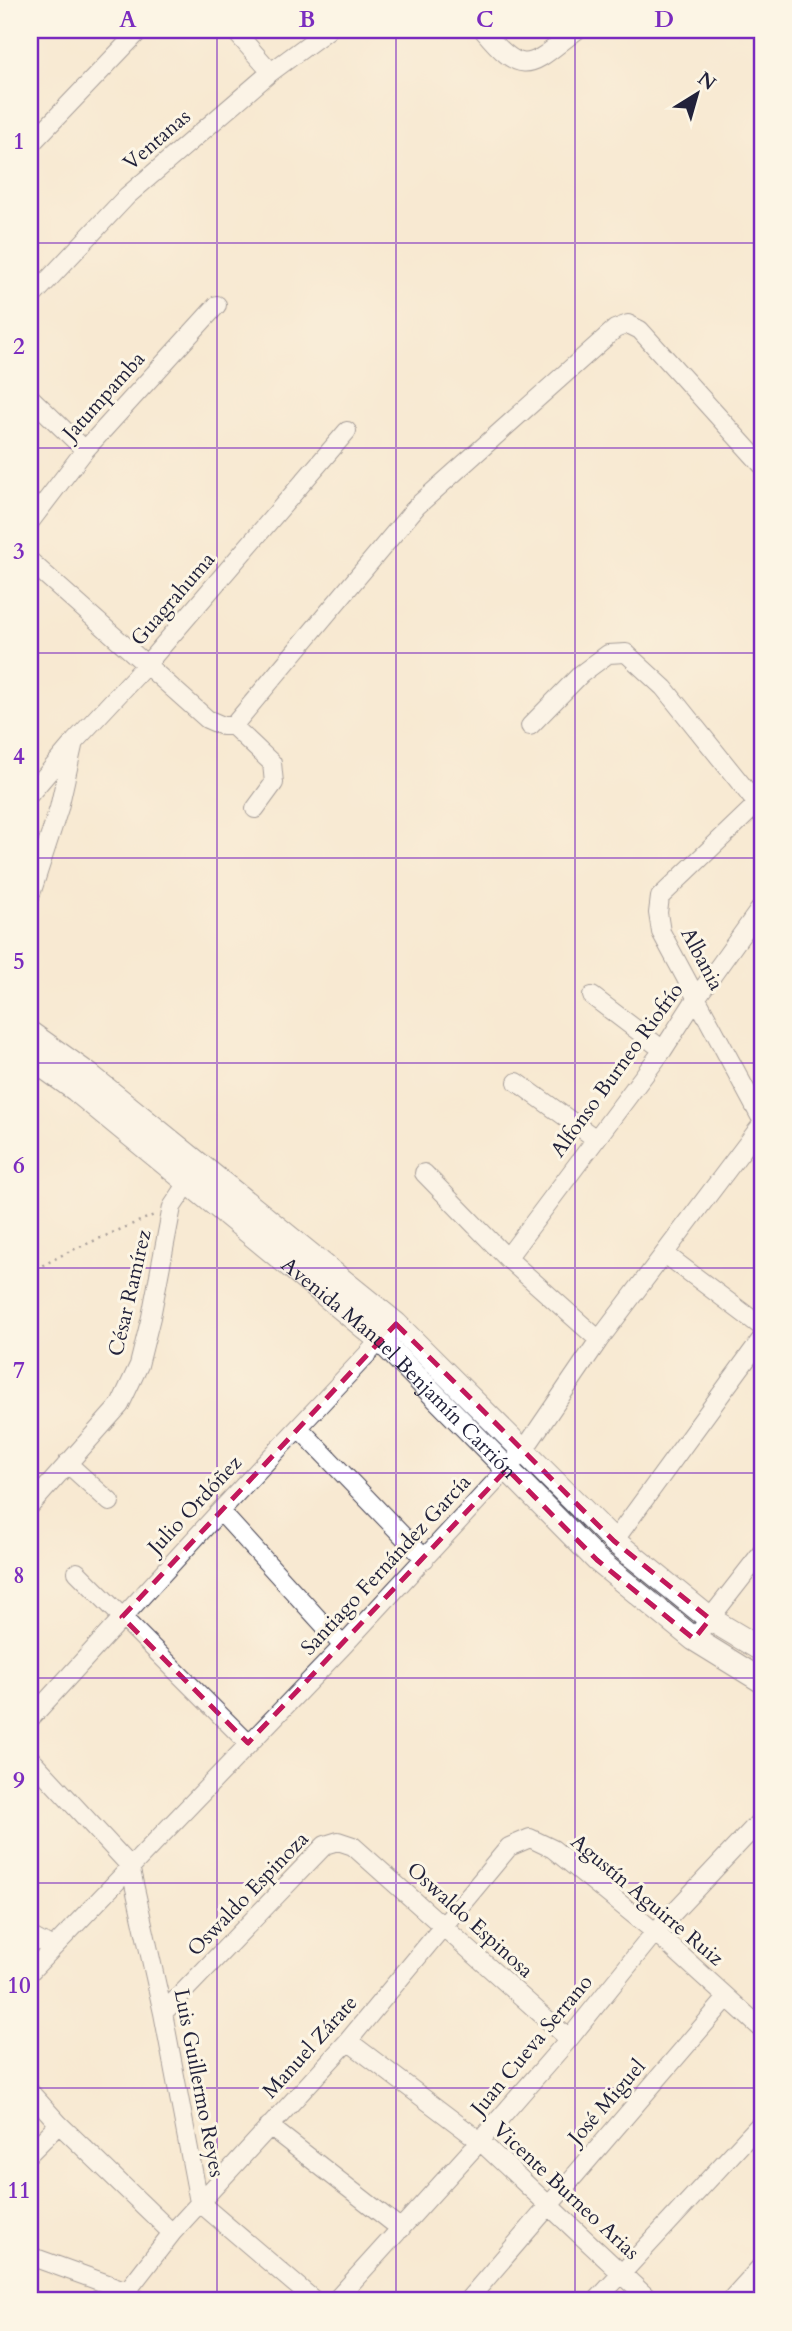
<svg xmlns="http://www.w3.org/2000/svg" width="792" height="2331" viewBox="0 0 792 2331" font-family="Cardo,serif">
<rect width="100%" height="100%" fill="#fcf5e5"/>
<filter id="ink" filterUnits="userSpaceOnUse"><feTurbulence type="fractalNoise" baseFrequency=".0143" numOctaves="2"/><feDisplacementMap in="SourceGraphic" scale="14" xChannelSelector="R" yChannelSelector="G"/><feConvolveMatrix kernelMatrix="1 2 1 2 8 2 1 2 1" color-interpolation-filters="sRGB"/></filter>
<filter id="wash" filterUnits="userSpaceOnUse"><feTurbulence type="fractalNoise" baseFrequency=".00686" numOctaves="4" result="noise"/><feDisplacementMap in="SourceGraphic" scale="28" xChannelSelector="R" yChannelSelector="G"/><feGaussianBlur stdDeviation="1.57" result="paint"/><feColorMatrix in="noise" values="0 0 0 0 0 0 0 0 0 0 0 0 0 0 0 0 0 1.4 0 .05"/><feComposite in="paint" operator="in"/></filter>
<g filter="url(#wash)">
<rect width="100%" height="100%" fill="#f8e9d2"/>
</g>
<g filter="url(#ink)">
<g fill="none" stroke-linecap="round" stroke-linejoin="round">
<defs>
<path id="minor" d="M234,30L271,72
M483,30C525,81 531,65 577,30
M30,145L140,30
M30,299L127,196L271,72L328,30
M30,397L85,450
M30,522L85,450L217,305
M30,561L207,719L223,726H233L272,763L274,783L255,809
M233,726L417,506L615,329L628,324L640,330L762,465
M530,726L581,674L608,654L626,653L664,688L762,810
M30,794L75,741L146,665L347,431
M757,804L660,897L658,913L661,932L762,1120
M30,897L59,808L73,746
M592,996L663,1050
M517,1082L596,1139
M424,1173L507,1258L599,1340
M665,1254L762,1327
M507,1258L663,1050L697,997L762,906
M299,1428L425,1559
M67,1463L110,1502
M30,1506L120,1405L139,1365L151,1317L172,1207L188,1183
M220,1511L343,1646
M614,1541L762,1338
M77,1572L248,1743
M694,1639L762,1552
M30,1719L220,1511L389,1331
M30,1758L130,1866L163,2013L199,2202L315,2301
M30,1936L53,1948
M30,1972L343,1646L507,1469L524,1450L599,1340L762,1124
M163,2013L325,1845L338,1841L353,1846L569,2039
M348,2041L480,2141L651,2301
M30,2092L59,2124L172,2233
M269,2126L401,2229
M30,2153L59,2124
M30,2256L127,2291L140,2301
M127,2291L172,2233L348,2041L509,1847L530,1838L553,1849L655,1932L762,2029
M335,2301L480,2141L569,2039L655,1932L762,1819
M467,2301L727,1998
M596,2301L762,2122"/>
<g id="major">
<path d="M30,1033L89,1075L396,1324L614,1541L710,1619L762,1650"/>
<path id="s1" d="M30,1057L76,1090L380,1340L597,1560L694,1639L762,1681"/>
<path d="M733,2301L762,2269"/>
</g>
</defs>
<!-- minor casing -->
<use href="#minor" stroke="#424052" stroke-width="20"/>
<!-- major casing -->
<use href="#major" stroke="#424052" stroke-width="25"/>
<!-- path -->
<path stroke="#424052" stroke-width="2.5" stroke-dasharray="2 5" stroke-linecap="butt" d="M30,1272L68,1252L154,1215"/>
<!-- minor -->
<use href="#minor" stroke="#fff" stroke-width="18"/>
<!-- major -->
<use href="#major" stroke="#fff" stroke-width="23"/>
</g>
</g>
<!-- marked area -->
<path d="M0 0H792V2331H0ZM396,1324L614,1541L710,1619L694,1639L597,1560L507,1469L248,1743L122,1617Z" fill="#f8e9d2" fill-opacity=".55" fill-rule="evenodd"/>
<path fill="none" stroke="#c2185b" stroke-width="5" stroke-dasharray="14 9" stroke-linejoin="round" d="M396,1324L614,1541L710,1619L694,1639L597,1560L507,1469L248,1743L122,1617Z"/>
<!-- grid -->
<path fill="none" stroke="#7b2cbf" stroke-width="2" stroke-opacity="0.55" d="M217,30V2301M396,30V2301M575,30V2301M30,243H762M30,448H762M30,653H762M30,858H762M30,1063H762M30,1268H762M30,1473H762M30,1678H762M30,1883H762M30,2088H762"/>
<g text-anchor="middle" dominant-baseline="central" stroke-width="6" stroke-linejoin="round" paint-order="stroke">
<!-- street labels -->
<g font-size="21" fill="#22223b" stroke="#fcf5e5">
<text transform="translate(157 140) rotate(-41)">Ventanas</text>
<text transform="translate(104 396) rotate(-48)">Jatumpamba</text>
<text transform="translate(173 599) rotate(-49)">Guagrahuma</text>
<text transform="translate(702 959) rotate(62)">Albania</text>
<text transform="translate(617 1070) rotate(-54)">Alfonso Burneo Riofrío</text>
<text transform="translate(130 1293) rotate(-77)">César Ramírez</text>
<text stroke="none"><textPath href="#s1" startOffset="483">Avenida Manuel Benjamín Carrión</textPath></text>
<text transform="translate(195 1505) rotate(-47)">Julio Ordóñez</text>
<text transform="translate(386 1565) rotate(-47)">Santiago Fernández García</text>
<text transform="translate(248 1894) rotate(-46)">Oswaldo Espinoza</text>
<text transform="translate(647 1900) rotate(40)">Agustín Aguirre Ruiz</text>
<text transform="translate(470 1920) rotate(42)">Oswaldo Espinosa</text>
<text transform="translate(532 2045) rotate(-50)">Juan Cueva Serrano</text>
<text transform="translate(310 2047) rotate(-48)">Manuel Zárate</text>
<text transform="translate(199 2083) rotate(79)">Luis Guillermo Reyes</text>
<text transform="translate(607 2102) rotate(-49)">José Miguel</text>
<text transform="translate(566 2191) rotate(43)">Vicente Burneo Arias</text>
</g>
</g>
<!-- margin -->
<rect width="792" height="2331" fill="none" stroke="#fcf5e5" stroke-width="77"/>
<!-- north arrow -->
<g transform="translate(697 94) rotate(37)" stroke="#fcf5e5" stroke-width="5" paint-order="stroke">
<path d="M0-5L12 26L0 18L-12 26Z" fill="#22223b"/>
<text y="-10" font-size="19" font-weight="bold" text-anchor="middle" fill="#22223b">N</text>
</g>
<rect x="38" y="38" width="716" height="2254" fill="none" stroke="#7b2cbf" stroke-width="2.5"/>
<g font-size="23" text-anchor="middle" font-weight="bold" fill="#7b2cbf">
<text x="128" y="27">A</text>
<text x="307" y="27">B</text>
<text x="485" y="27">C</text>
<text x="664" y="27">D</text>
<text x="19" y="149">1</text>
<text x="19" y="354">2</text>
<text x="19" y="559">3</text>
<text x="19" y="764">4</text>
<text x="19" y="969">5</text>
<text x="19" y="1173">6</text>
<text x="19" y="1378">7</text>
<text x="19" y="1583">8</text>
<text x="19" y="1788">9</text>
<text x="19" y="1993">10</text>
<text x="19" y="2198">11</text>
</g>
</svg>
